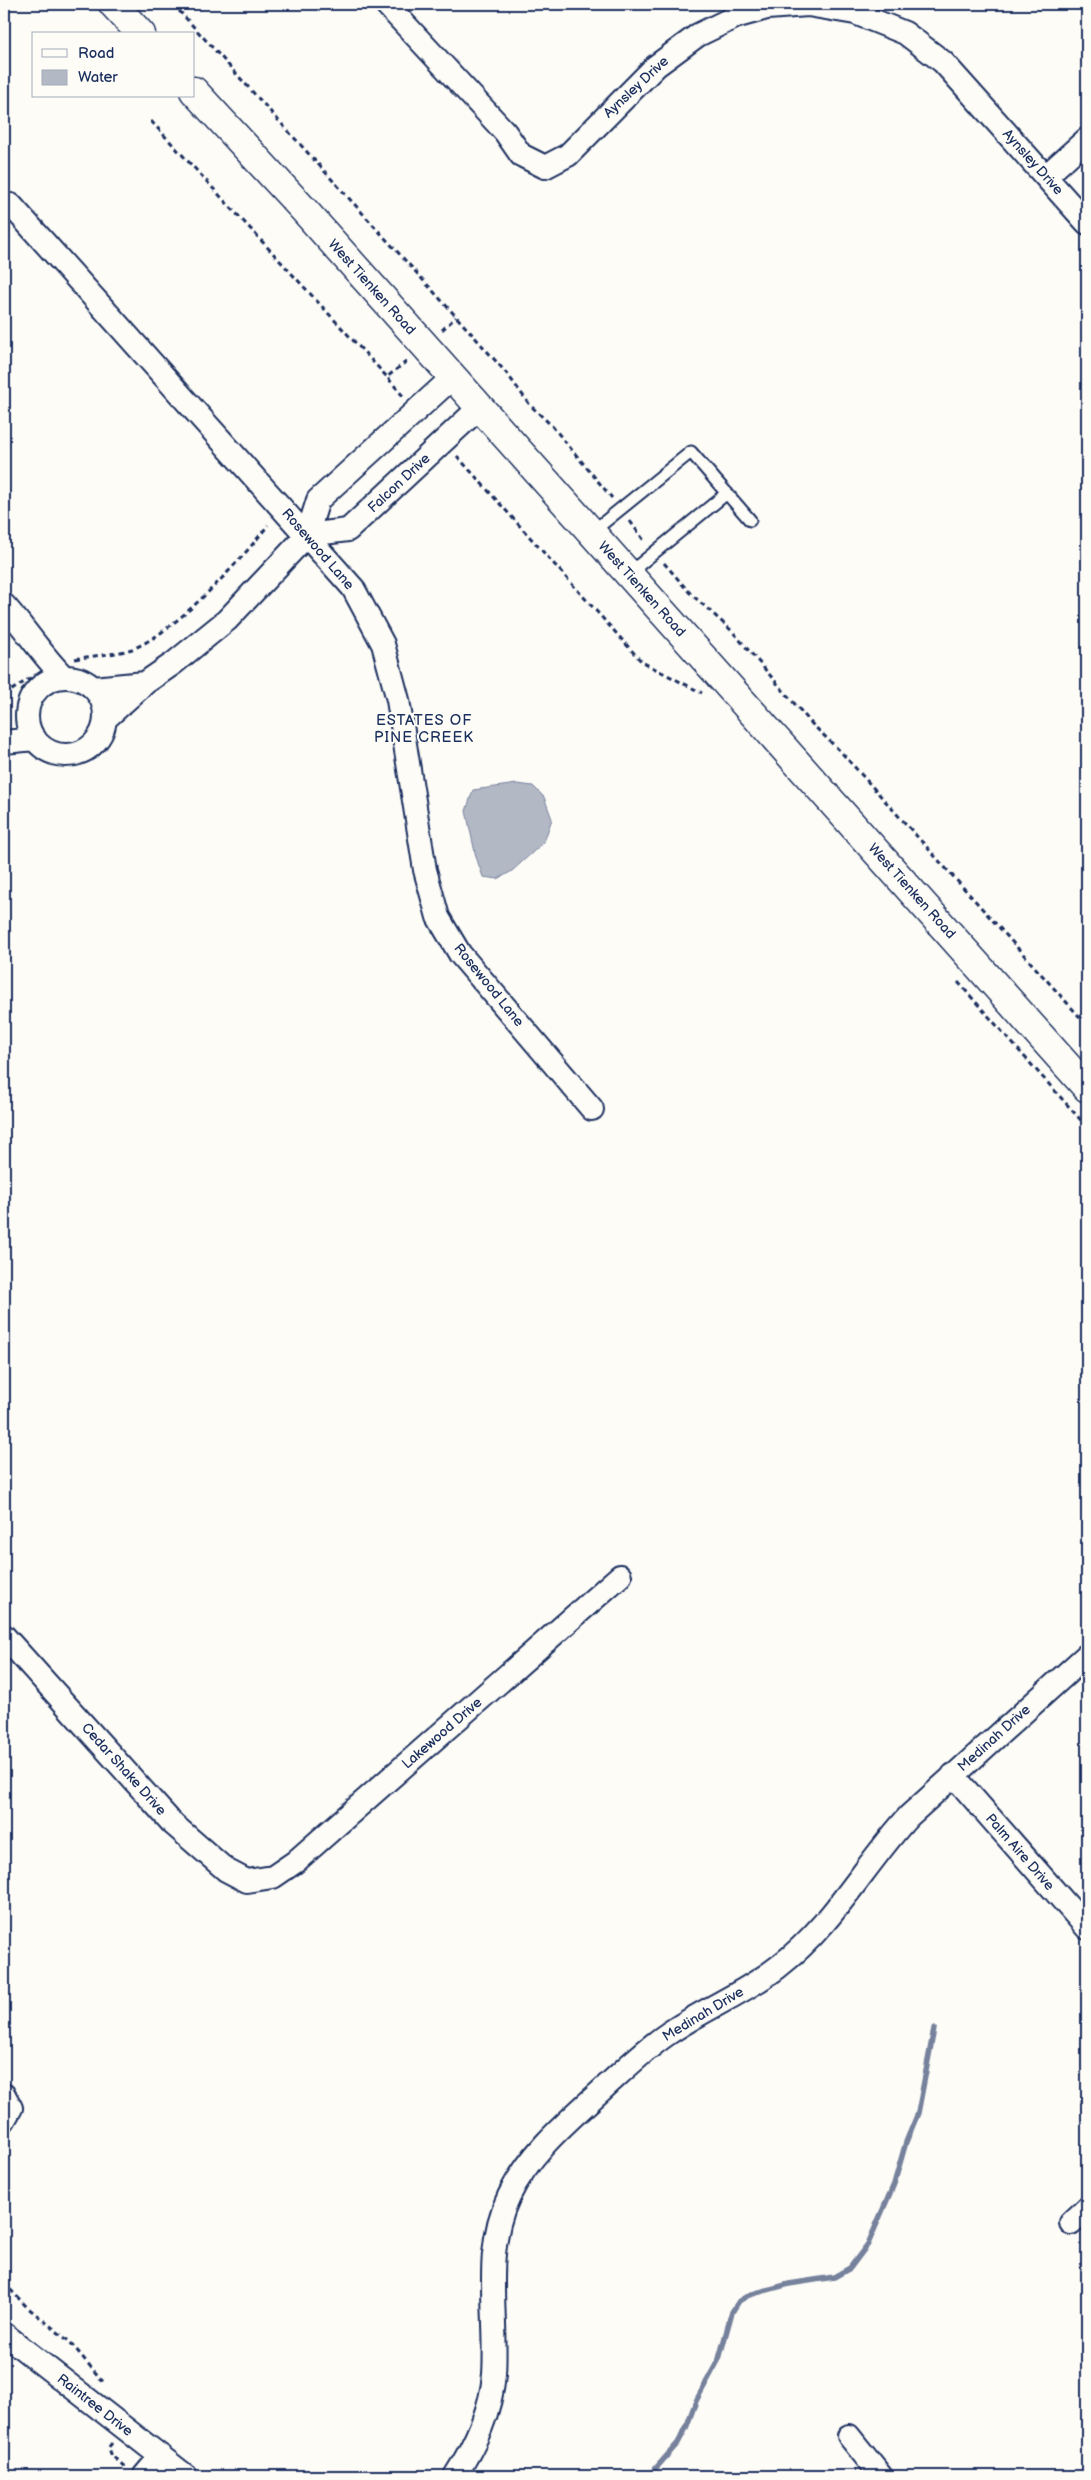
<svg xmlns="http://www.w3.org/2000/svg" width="1091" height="2480" viewBox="0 0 1091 2480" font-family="'Balsamiq Sans',sans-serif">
<rect width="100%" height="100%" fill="#fdfcf7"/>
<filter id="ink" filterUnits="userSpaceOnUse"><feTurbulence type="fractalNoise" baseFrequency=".02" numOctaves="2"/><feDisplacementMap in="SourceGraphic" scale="10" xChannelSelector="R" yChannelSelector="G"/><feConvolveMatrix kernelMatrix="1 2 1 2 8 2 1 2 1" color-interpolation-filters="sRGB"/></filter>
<g filter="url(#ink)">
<!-- water -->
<path fill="#b3b8c5" stroke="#76819c" d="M517,784L533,786L544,797L552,819L544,842L512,871L498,879L483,877L476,857L466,811L473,790Z"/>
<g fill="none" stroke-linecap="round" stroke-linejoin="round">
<!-- stream -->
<path stroke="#76819c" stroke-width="5.5" d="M649,2476L678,2443L686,2428L696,2401L719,2359L732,2312L739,2301L749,2295L789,2284L834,2277L850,2268L868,2244L894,2184L906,2142L918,2113L934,2029"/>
<defs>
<path id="lane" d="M592,532L691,452L750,520
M628,574L727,493"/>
<path id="street" d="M386,4L505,132L521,155L545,167L568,155L656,66L698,35L735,17L767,8L808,5L855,13L905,33L943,62L1087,223
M1046,176L1087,139
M11,205L353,588L383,644L398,700L425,870L438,917L460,954L592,1109
M307,535L348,530L479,408
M4,605C25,628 41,654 63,676
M27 716a39 39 0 1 1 78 0a39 39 0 1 1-78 0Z
M93,688L145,683
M105,719L145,683L174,663L227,620L307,535L318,500L452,378
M4,742L35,739
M4,1636L173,1824L226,1870L247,1881L273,1877L295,1862L620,1576
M953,1775L1087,1928
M4,2095L11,2108L4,2120
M1071,2223L1087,2208
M4,2334L186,2476
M849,2436L881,2476
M144,2476L161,2456
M455,2476C475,2445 491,2412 494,2374C498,2316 482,2251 509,2196C530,2152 568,2121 604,2088C625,2069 645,2049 669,2033C704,2009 745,1993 778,1967C834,1924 863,1866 909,1816L1087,1655"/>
<path id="secondary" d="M113,4L141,34
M194,91L304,210L1087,1088"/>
</defs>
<!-- lane casing -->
<use href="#lane" stroke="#1b2f5e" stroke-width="15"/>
<!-- street casing -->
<use href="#street" stroke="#1b2f5e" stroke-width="26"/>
<!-- secondary casing -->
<use href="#secondary" stroke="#1b2f5e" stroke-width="31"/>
<!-- path -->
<path stroke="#1b2f5e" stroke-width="3" stroke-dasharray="5 4" stroke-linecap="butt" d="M173,4L471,333L508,375L530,405L552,426L612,498
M151,121L387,377
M442,330L456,317
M403,396L387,377L407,361
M457,456L642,662L702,693
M630,521L645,542
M664,563L690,593L732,631L812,724L841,752L1087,1025
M75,659C94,655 114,655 132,649C173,634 241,561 268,525
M4,695L35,675
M958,982L1087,1127
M4,2283L27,2307L70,2342L105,2384
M112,2443L108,2448L110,2454L126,2468"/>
<!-- lane -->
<use href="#lane" stroke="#fdfcf7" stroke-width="11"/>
<!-- street -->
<use href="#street" stroke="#fdfcf7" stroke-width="22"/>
<!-- secondary -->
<use href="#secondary" stroke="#fdfcf7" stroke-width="28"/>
</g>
</g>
<g text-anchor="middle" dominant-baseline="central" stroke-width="4" stroke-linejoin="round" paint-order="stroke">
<!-- street labels -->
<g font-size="14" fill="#1b2f5e" stroke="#fdfcf7">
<text transform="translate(636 87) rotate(-43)">Aynsley Drive</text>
<text transform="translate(1033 162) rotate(48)">Aynsley Drive</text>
<text transform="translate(372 287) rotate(48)">West Tienken Road</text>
<text transform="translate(399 483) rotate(-43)">Falcon Drive</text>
<text transform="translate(318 549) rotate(49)">Rosewood Lane</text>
<text transform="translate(642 589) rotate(48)">West Tienken Road</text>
<text transform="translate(912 891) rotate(48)">West Tienken Road</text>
<text transform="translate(489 985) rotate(51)">Rosewood Lane</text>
<text transform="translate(442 1733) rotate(-41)">Lakewood Drive</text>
<text transform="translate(994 1738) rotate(-42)">Medinah Drive</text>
<text transform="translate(124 1769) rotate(48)">Cedar Shake Drive</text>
<text transform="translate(1020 1852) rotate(49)">Palm Aire Drive</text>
<text transform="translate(703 2014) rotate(-31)">Medinah Drive</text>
<text transform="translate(95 2405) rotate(38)">Raintree Drive</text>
</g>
<!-- neighbourhood labels -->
<g font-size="15" letter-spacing="1" fill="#1b2f5e" stroke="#fdfcf7">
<text x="424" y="720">ESTATES OF<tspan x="424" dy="17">PINE CREEK</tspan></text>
</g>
</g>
<!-- margin -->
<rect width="1091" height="2480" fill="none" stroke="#fdfcf7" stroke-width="20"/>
<rect x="10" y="10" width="1071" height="2460" fill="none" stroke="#1b2f5e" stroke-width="2" filter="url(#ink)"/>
<!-- legend -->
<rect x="32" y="32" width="162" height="65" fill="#fdfcf7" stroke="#a3aaba"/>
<rect x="42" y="49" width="25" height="8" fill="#fdfcf7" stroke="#a3aaba"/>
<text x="78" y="58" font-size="15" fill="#1b2f5e">Road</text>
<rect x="42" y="70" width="25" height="15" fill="#b3b8c5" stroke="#a3aaba"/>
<text x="78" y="82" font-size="15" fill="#1b2f5e">Water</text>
</svg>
